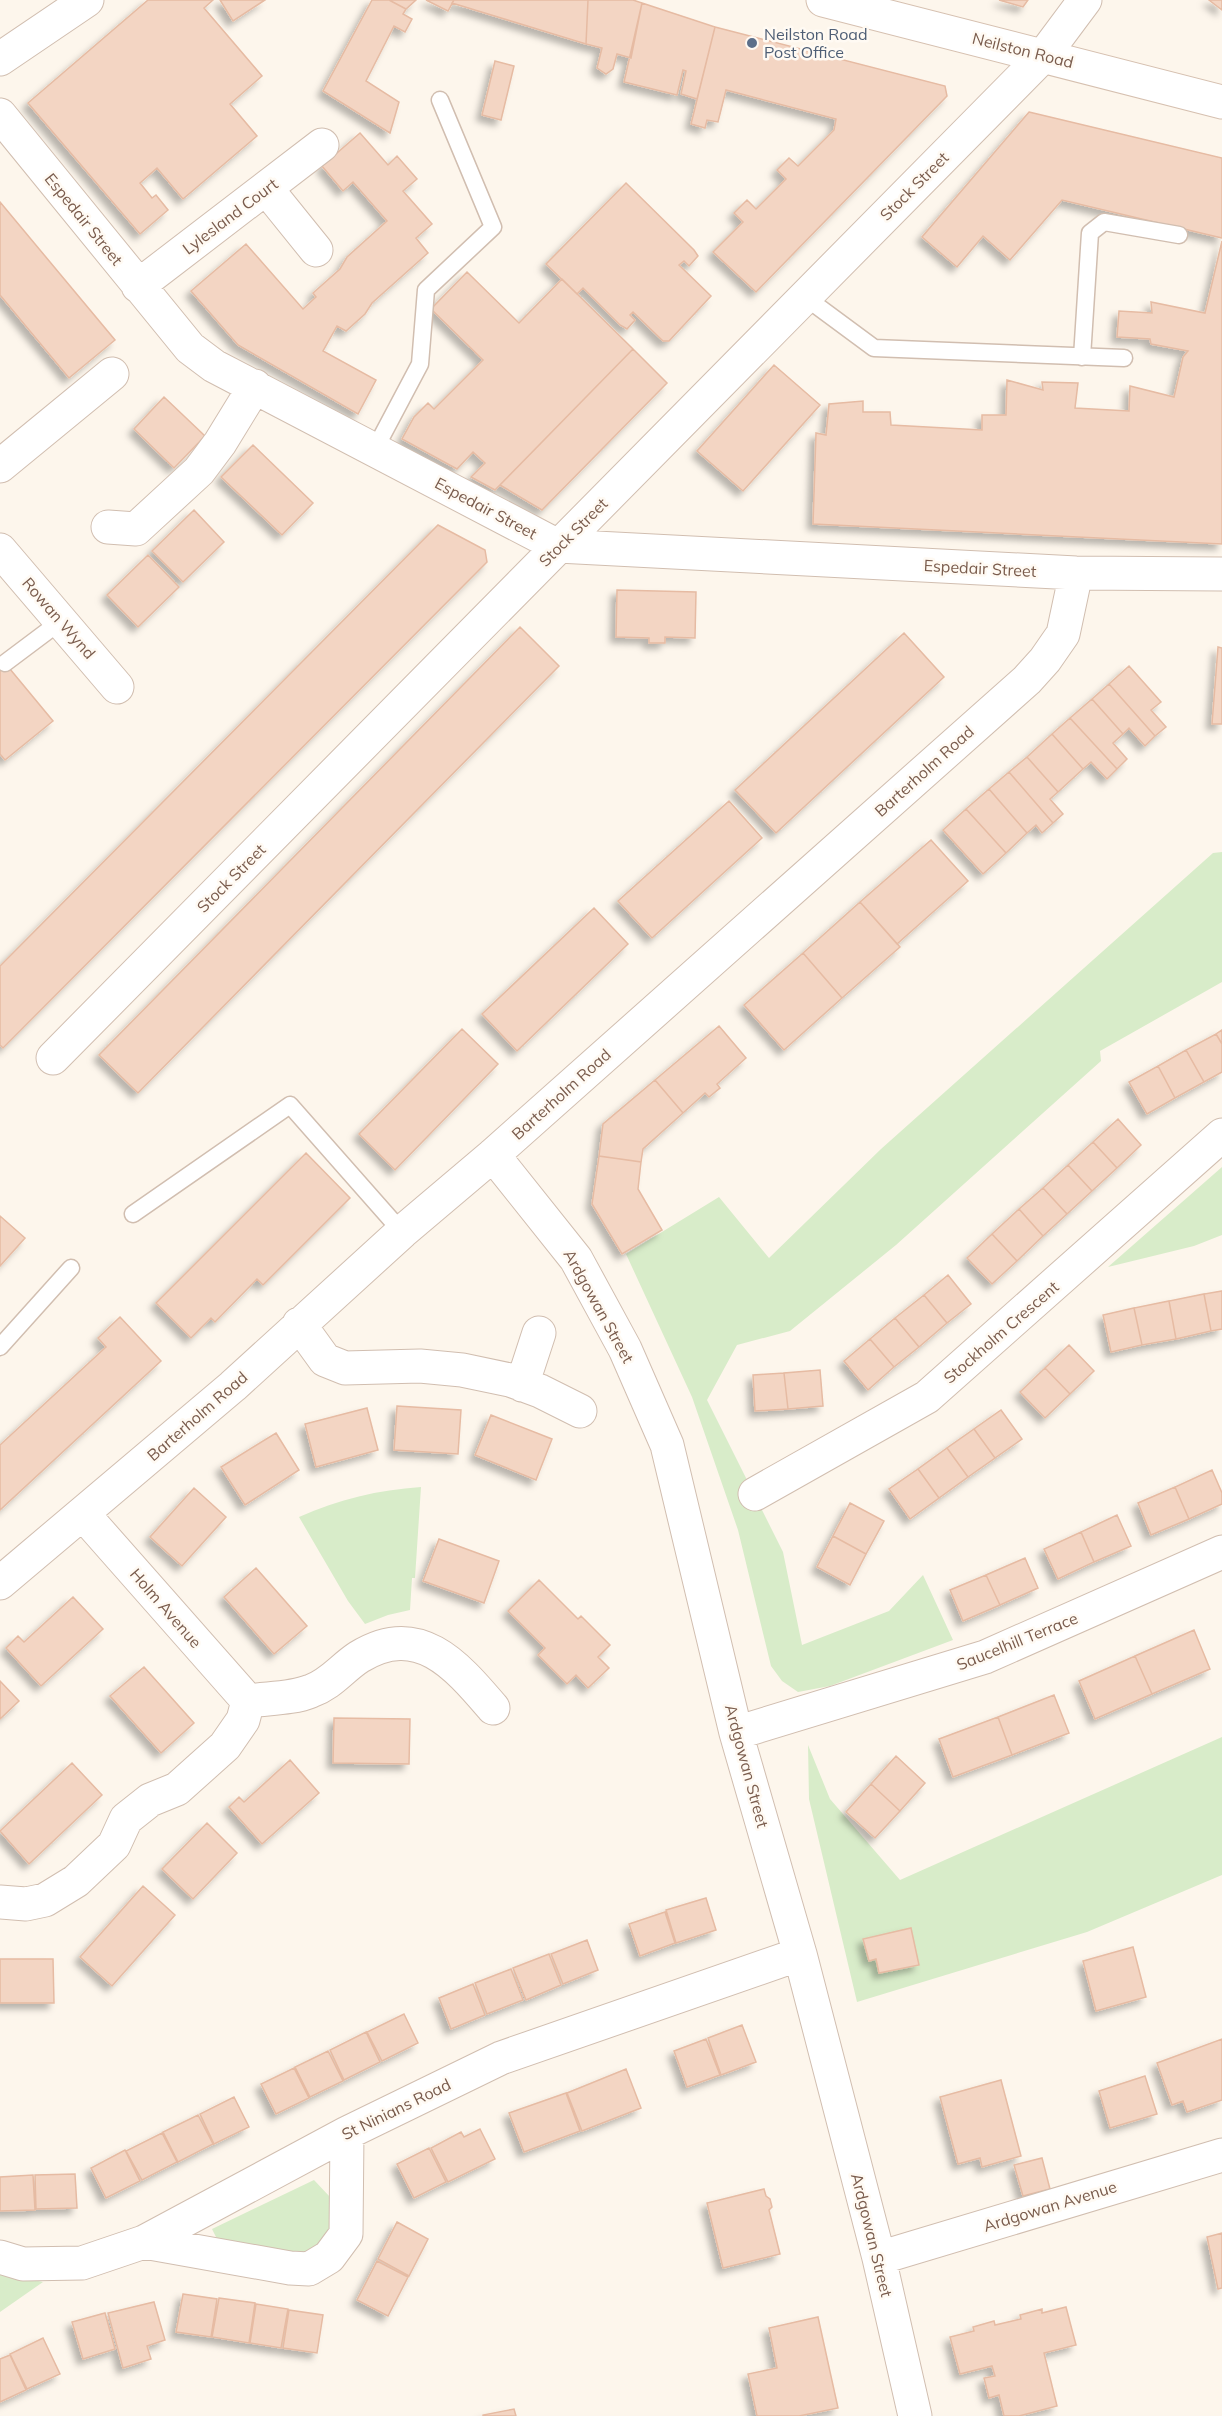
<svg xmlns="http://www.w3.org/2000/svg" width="1222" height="2416" viewBox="0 0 1222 2416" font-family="Mulish,sans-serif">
<defs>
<filter id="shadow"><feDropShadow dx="-5.5" dy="5.5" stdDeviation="3" flood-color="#0004"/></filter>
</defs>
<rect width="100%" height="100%" fill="#fdf6ec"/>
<!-- green -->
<path fill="#d8ecc9" d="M1222,852V982L1100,1051L1101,1061L896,1245L790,1331L737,1345L707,1400L783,1552L802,1645L889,1611L923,1575L953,1640L830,1686L798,1692L782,1681L771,1666L738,1530L692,1397L626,1254L719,1197L769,1258L881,1149L1213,853Z
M1222,1167V1235L1194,1246L1108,1267Z
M421,1487L415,1578H412L410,1610L388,1615L365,1624L348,1601L299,1517C339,1499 378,1490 421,1487Z
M1222,1737V1875L1087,1932L857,2002L809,1799L808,1745L830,1799L900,1880Z
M314,2180L330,2197L332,2238L314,2256L220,2245L212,2229Z
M0,2273L43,2282L0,2312Z"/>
<!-- building -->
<path fill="#f3d5c3" stroke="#e6bba3" stroke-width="1.5" filter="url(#shadow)" d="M148,0H213L204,8L262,76L230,104L257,136L183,199L157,168L140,183L152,198L156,195L168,210L140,234L28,103Z
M220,0H265L233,21Z
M372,0H389L406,9L403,14L412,19L405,32L394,26L366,81L399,102L390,133L323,91Z
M389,0H416L406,9Z
M426,0H454L448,11Z
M454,0H588L586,44L452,3Z
M588,0H633L642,3L631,58L617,54L613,69L606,74L597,68L602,48L586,44Z
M999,0H1028L1023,7Z
M1209,0H1222V10Z
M642,3L715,27L697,99L681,94L686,71L683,70L677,95L624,82Z
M715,27L945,86L947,96L756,292L713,252L743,222L734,213L747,200L756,209L786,179L777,170L789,158L798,166L834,130L836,119L726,90L718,122L707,120L705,128L691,124Z
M495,61L514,66L501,120L482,115Z
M1029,112L1222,158V238L1062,200L1010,260L983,236L957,267L922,237Z
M360,133L388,165L397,156L417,179L403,191L432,224L416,238L428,253L372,303L365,314L346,331L337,326L323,351L376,380L358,414L238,345L191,291L246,244L303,309L316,297L313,293L340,269L347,257L387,221L353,182L343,191L322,166Z
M626,183L694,250L698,256L689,266L684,261L679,265L711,296L669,341H663L633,312L630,315L635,320L627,329L620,325L583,288L577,294L546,264Z
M0,202L115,340L69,378L0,295Z
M1222,241V544L813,524L816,433L826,435L829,404L863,401V412H890L891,425L982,430V415H1006L1007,380L1043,390L1042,382L1078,383L1075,408L1129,411L1130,386L1174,397L1183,357L1188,351L1151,344L1150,339L1117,337L1119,311L1152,313L1151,302L1205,313Z
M467,272L519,323L562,279L633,349L495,490L471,477L485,463L473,452L457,469L402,439L414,417L428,403L434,409L483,360L431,309Z
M633,349L667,383L542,510L500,485Z
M774,365L820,405L743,491L697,451Z
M164,397L205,436L174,468L134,429Z
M253,445L313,503L282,535L221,477Z
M194,510L224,542L183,582L152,551Z
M438,525L485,550L487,562L3,1048L0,1045V966Z
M148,555L179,587L138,627L107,595Z
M617,590L696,592L695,638L665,637V643H649V638L616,637Z
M520,627L559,666L138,1093L99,1055Z
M904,633L944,677L776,833L735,790Z
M1218,647L1222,648V724H1212Z
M0,657L53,721L5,760L0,754Z
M1129,666L1161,702L1151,710L1166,727L1155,736L1109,684Z
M1109,684L1155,736L1145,746L1129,728L1123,734L1092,699Z
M1092,699L1123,734L1113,743L1127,759L1117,769L1070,718Z
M1070,718L1117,769L1107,779L1091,762L1083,769L1052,734Z
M1052,734L1083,769L1058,792L1027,757Z
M1027,757L1058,792L1050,799L1063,814L1053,823L1009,772Z
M1009,772L1053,823L1042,833L1036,825L1027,833L989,789Z
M989,789L1027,833L1006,853L966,809Z
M729,801L762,838L652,938L618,901Z
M966,809L1006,853L983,874L943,830Z
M931,840L968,881L897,944L860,902Z
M860,902L900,947L842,998L803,953Z
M594,908L628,944L517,1051L482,1014Z
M803,953L842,998L784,1050L744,1005Z
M719,1026L746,1058L717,1084L720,1088L709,1097L705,1093L683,1113L655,1080Z
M462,1029L498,1064L395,1170L359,1134Z
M1222,1030V1044L1216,1034Z
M1216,1034L1222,1044V1072L1204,1082L1186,1050Z
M1186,1050L1204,1082L1175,1098L1158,1066Z
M1158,1066L1175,1098L1147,1114L1129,1082Z
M655,1080L683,1113L643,1149L641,1162L599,1156L603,1124Z
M1118,1119L1141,1145L1117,1168L1093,1142Z
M1093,1142L1117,1168L1092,1191L1068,1165Z
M306,1153L350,1198L263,1285L257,1279L215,1322L211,1318L191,1338L156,1303Z
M599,1156L641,1162L638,1189L662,1230L622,1254L592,1204Z
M1068,1165L1092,1191L1067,1214L1043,1188Z
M1043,1188L1067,1214L1043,1236L1019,1209Z
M1019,1209L1043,1236L1017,1261L992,1234Z
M0,1216L25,1238L0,1266Z
M992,1234L1017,1261L992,1284L967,1258Z
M948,1275L971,1304L947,1323L924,1295Z
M1222,1291V1329L1211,1331L1204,1294Z
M1204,1294L1211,1331L1176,1339L1169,1301Z
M924,1295L947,1323L919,1347L895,1318Z
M1169,1301L1176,1339L1142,1345L1134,1308Z
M1134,1308L1142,1345L1111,1352L1103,1315Z
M120,1317L161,1361L0,1510V1445L106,1347L98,1338Z
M895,1318L919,1347L894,1367L870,1339Z
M870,1339L894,1367L868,1390L844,1361Z
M1069,1345L1094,1371L1070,1394L1045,1368Z
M1045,1368L1070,1394L1045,1418L1020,1392Z
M820,1370L823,1406L788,1409L784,1373Z
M784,1373L788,1409L755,1411L753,1375Z
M397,1406L461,1410L458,1454L394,1450Z
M367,1408L378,1450L316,1467L305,1424Z
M1001,1410L1022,1439L995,1458L974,1429Z
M491,1415L552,1439L536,1480L475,1455Z
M974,1429L995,1458L968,1477L947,1448Z
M276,1433L299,1470L245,1505L221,1467Z
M947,1448L968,1477L939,1498L918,1469Z
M918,1469L939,1498L910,1519L889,1489Z
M1212,1470L1222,1493V1504L1189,1519L1175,1487Z
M1175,1487L1189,1519L1151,1535L1138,1503Z
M194,1488L226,1517L182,1566L150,1537Z
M850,1503L884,1521L866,1554L833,1536Z
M1117,1515L1131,1546L1094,1562L1081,1532Z
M1081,1532L1094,1562L1058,1579L1044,1549Z
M833,1536L866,1554L850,1585L817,1567Z
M439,1539L499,1561L484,1603L423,1581Z
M1025,1558L1038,1588L1000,1605L986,1575Z
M256,1568L307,1626L274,1654L224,1597Z
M986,1575L1000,1605L963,1621L950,1590Z
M539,1580L578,1619L581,1616L610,1645L598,1657L609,1668L588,1688L576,1675L567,1684L538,1655L545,1648L508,1611Z
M73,1597L103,1629L41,1686L6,1648L18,1636L24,1642Z
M1194,1630L1210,1669L1152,1694L1135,1656Z
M1135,1656L1152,1694L1095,1719L1079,1681Z
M144,1667L194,1723L161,1753L110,1696Z
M0,1681L19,1701L0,1719Z
M1054,1695L1069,1733L1012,1755L998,1717Z
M998,1717L1012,1755L953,1777L939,1739Z
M334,1718L410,1719L409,1764L333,1763Z
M896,1756L925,1783L900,1811L871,1784Z
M290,1760L319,1793L262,1844L229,1807L239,1797L244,1802Z
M72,1763L102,1795L29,1864L0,1831Z
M871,1784L900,1811L875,1838L846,1812Z
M207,1823L237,1853L193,1899L162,1869Z
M143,1886L175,1915L112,1986L80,1957Z
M706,1898L716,1930L676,1943L666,1910Z
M665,1912L675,1943L640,1956L629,1924Z
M911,1928L919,1965L879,1973L876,1959L869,1961L863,1939Z
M587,1940L598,1970L563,1984L551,1954Z
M1133,1947L1146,1997L1096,2011L1083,1961Z
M549,1954L561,1985L526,2000L513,1968Z
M0,1959H53L54,2003H0Z
M511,1969L523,2000L487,2014L475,1983Z
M473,1984L485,2015L451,2029L439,1998Z
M404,2014L418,2043L382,2061L367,2032Z
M742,2025L756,2062L721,2075L708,2038Z
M366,2032L380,2062L344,2080L330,2050Z
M706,2039L720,2075L687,2087L674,2051Z
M1222,2039V2100L1187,2112L1183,2101L1172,2105L1157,2063Z
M328,2051L343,2081L310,2097L295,2067Z
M294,2068L309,2098L276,2114L261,2084Z
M626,2069L641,2108L582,2131L567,2093Z
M1145,2076L1157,2114L1110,2128L1099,2091Z
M1001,2080L1021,2156L982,2167L980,2158L958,2164L940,2097Z
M566,2093L580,2131L524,2152L509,2113Z
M234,2097L249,2127L214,2144L200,2114Z
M198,2115L213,2144L178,2162L163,2132Z
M480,2129L495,2159L448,2182L431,2148L461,2132L464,2137Z
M162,2133L177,2162L142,2180L126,2151Z
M429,2148L446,2182L414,2198L397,2164Z
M125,2150L140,2181L106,2198L91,2168Z
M1042,2158L1050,2189L1023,2196L1014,2165Z
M75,2174L77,2208L36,2209L35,2175Z
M33,2175L35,2210L0,2211V2177Z
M764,2189L766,2196L770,2199L772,2207L769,2210L780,2254L723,2268L707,2203Z
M397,2222L428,2239L409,2276L378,2259Z
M1222,2233V2288L1218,2289L1207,2237Z
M377,2261L408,2277L388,2316L357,2300Z
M183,2294L217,2299L211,2337L176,2332Z
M219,2298L255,2303L249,2343L212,2337Z
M154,2302L165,2340L147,2346L151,2359L123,2368L108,2313Z
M256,2304L288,2309L281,2348L250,2343Z
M1066,2307L1076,2345L1044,2353L1057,2406L1019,2416H1004L999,2395L989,2398L984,2378L995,2376L992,2366L960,2374L950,2337L974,2331L973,2327L994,2321L995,2325L1021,2319L1020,2315L1042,2309V2313Z
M289,2310L323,2315L317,2353L283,2348Z
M105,2313L115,2349L83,2359L72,2322Z
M818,2317L838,2408L799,2416H757L748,2374L777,2368L769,2328Z
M43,2338L60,2374L27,2389L10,2354Z
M10,2355L26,2390L0,2402V2359Z
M514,2409L516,2416H483V2415Z"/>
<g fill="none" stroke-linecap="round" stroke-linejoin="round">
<defs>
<path id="service" d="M805,297L874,348L1124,358
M1082,357L1090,233L1104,222L1179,235
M375,449L420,364L426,290L493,227L440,100
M5,663L61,621
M133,1214L290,1105L402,1232
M0,1347L71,1268"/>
<path id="minor" d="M0,115L190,348L214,366L558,546L1076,573L1222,574
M266,188L316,250
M138,286L322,145
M0,466L112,374
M108,527L136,529L199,471L220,443L255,386
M0,550L117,687
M53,1058L1044,55L1085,0
M493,1155L576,1259L625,1349L667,1445L736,1733L800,1954L879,2258L915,2416
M299,1324L325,1360L345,1368L420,1366L462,1370L510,1380L540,1391L580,1411
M522,1385L539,1333
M755,1494L927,1397L1222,1135
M84,1515L248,1701
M0,1583L233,1386L402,1232L493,1155L1027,680L1045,660L1063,634L1076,573
M736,1733L985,1657L1222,1552
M0,1902L26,1904L45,1900L76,1881L114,1845L126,1819L150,1800L177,1789L225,1746L243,1720L248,1701C268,1698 292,1699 311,1691C331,1684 342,1668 359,1657C419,1620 457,1666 493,1708
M144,2242L290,2268L309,2269L329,2257L346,2234L347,2133
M0,2257L23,2264L82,2263L144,2242L347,2133L501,2058L800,1954
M879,2258L1222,2155"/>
<path id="tertiary" d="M0,59L87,0"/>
<path id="secondary" d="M823,0L1222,102"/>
</defs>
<!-- service casing -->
<use href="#service" stroke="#d1beb0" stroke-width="19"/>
<!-- minor casing -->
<use href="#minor" stroke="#d1beb0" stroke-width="35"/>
<!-- tertiary casing -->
<use href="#tertiary" stroke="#d1beb0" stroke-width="35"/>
<!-- secondary casing -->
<use href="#secondary" stroke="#d6c0b0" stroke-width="35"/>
<!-- service -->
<use href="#service" stroke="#fff" stroke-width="16"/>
<!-- minor -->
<use href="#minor" stroke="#fff" stroke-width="33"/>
<!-- tertiary -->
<use href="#tertiary" stroke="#fff" stroke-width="33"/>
<!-- secondary -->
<use href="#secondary" stroke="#fff" stroke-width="33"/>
</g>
<!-- markers -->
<circle fill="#5c6f8a" stroke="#fffaf3" stroke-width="2" cx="752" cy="43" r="6"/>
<g text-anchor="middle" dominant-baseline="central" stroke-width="5" stroke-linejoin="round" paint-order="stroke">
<!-- service labels -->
<g font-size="16" fill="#4e5e75" stroke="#fffaf3" text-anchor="start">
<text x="764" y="34">Neilston Road<tspan x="764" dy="18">Post Office</tspan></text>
</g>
<!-- street labels -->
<g font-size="16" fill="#7a5c4d" stroke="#fffaf3">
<text transform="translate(1023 50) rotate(14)">Neilston Road</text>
<text transform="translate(914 186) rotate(-45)">Stock Street</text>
<text transform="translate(230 216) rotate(-37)">Lylesland Court</text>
<text transform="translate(84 219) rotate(51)">Espedair Street</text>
<text transform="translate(486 508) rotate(28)">Espedair Street</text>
<text transform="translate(573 532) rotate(-45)">Stock Street</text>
<text transform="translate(980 568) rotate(3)">Espedair Street</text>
<text transform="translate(59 618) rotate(49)">Rowan Wynd</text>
<text transform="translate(924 771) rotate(-42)">Barterholm Road</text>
<text transform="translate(231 878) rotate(-45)">Stock Street</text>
<text transform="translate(561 1094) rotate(-42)">Barterholm Road</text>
<text transform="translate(599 1306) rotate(61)">Ardgowan Street</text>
<text transform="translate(1001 1332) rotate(-41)">Stockholm Crescent</text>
<text transform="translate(197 1416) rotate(-41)">Barterholm Road</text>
<text transform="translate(166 1608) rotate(49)">Holm Avenue</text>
<text transform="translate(1017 1641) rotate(-22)">Saucelhill Terrace</text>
<text transform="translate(747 1766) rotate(75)">Ardgowan Street</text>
<text transform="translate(396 2109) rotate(-26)">St Ninians Road</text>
<text transform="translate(1050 2206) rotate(-17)">Ardgowan Avenue</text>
<text transform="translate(872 2235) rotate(76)">Ardgowan Street</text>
</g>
</g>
</svg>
